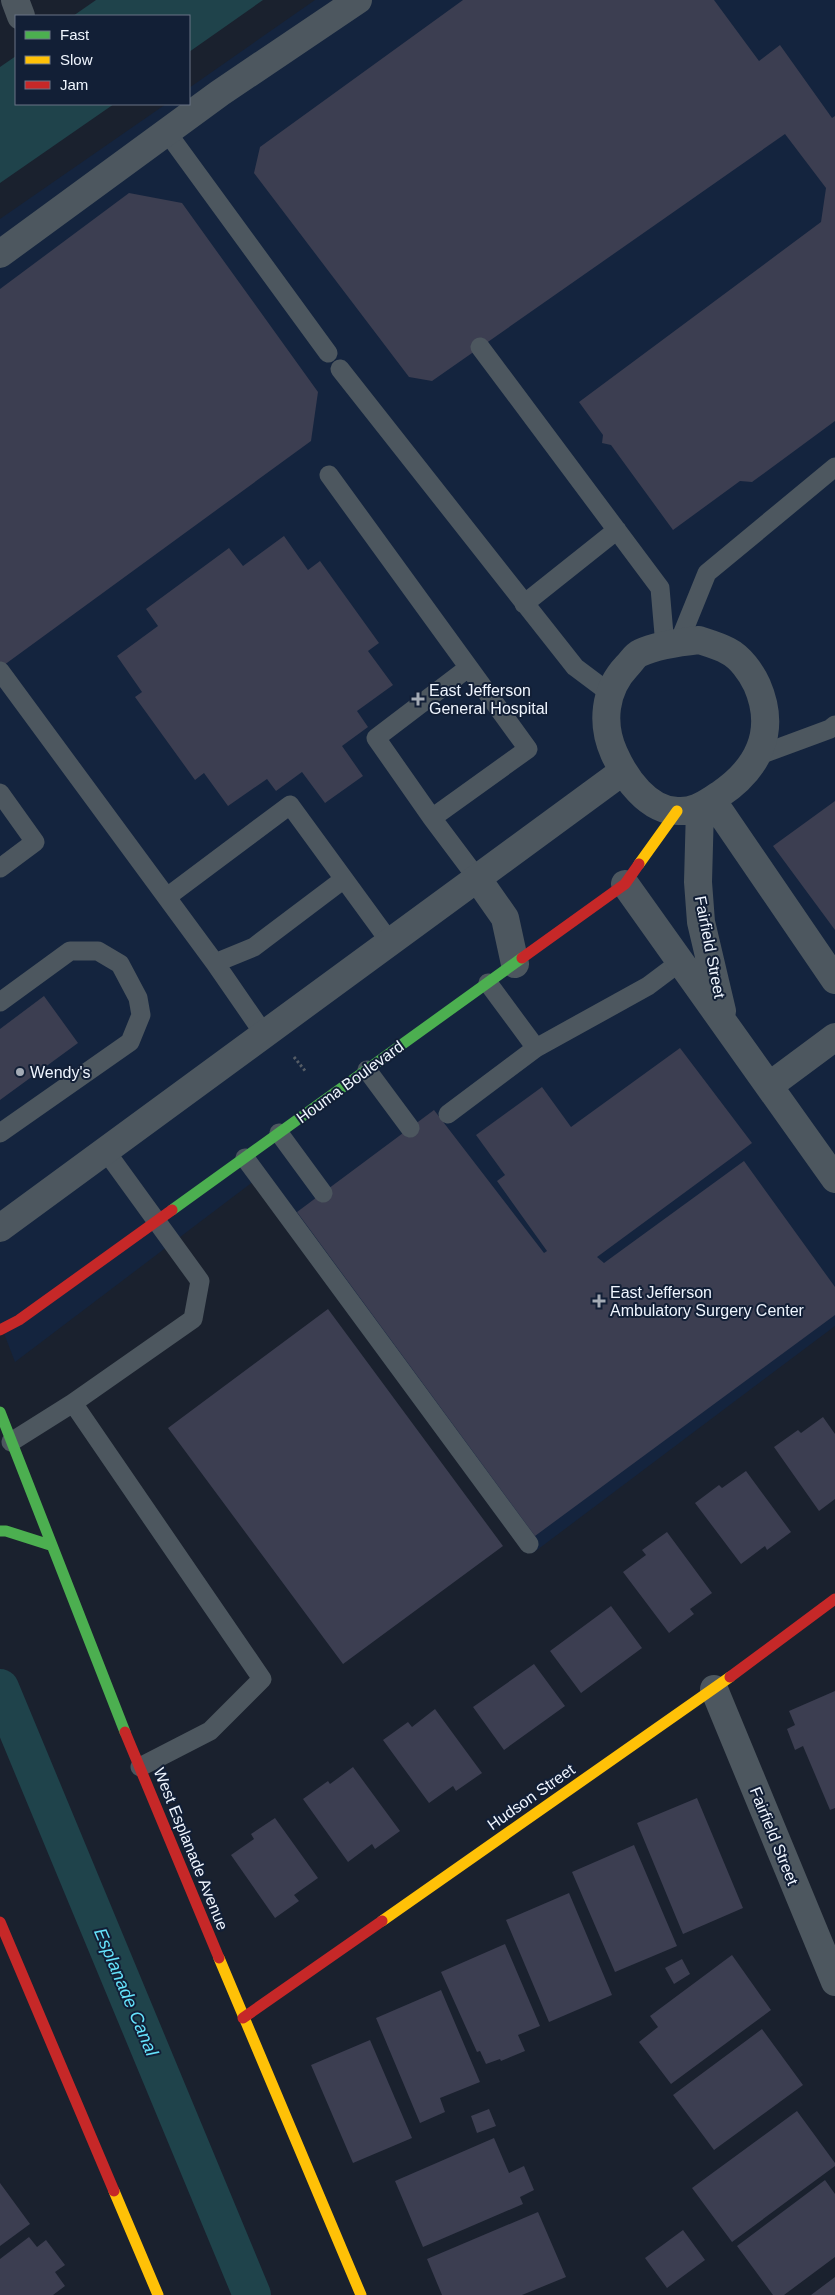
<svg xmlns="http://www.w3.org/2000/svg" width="835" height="2295" viewBox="0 0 835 2295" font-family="Helvetica,sans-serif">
<rect width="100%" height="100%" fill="#1a212e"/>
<!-- built -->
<path fill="#14243e" d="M315,0H835V1326L533,1553L258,1178L15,1362L0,1323V219L166,104H189V88Z"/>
<!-- water -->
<path fill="#1f434b" d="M96,0H263L189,52V16H73Z
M16,56V104H114L0,183V67Z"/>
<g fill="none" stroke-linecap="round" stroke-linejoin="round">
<!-- canal -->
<path stroke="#1f434b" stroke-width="38" d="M0,1688L252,2295"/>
</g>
<!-- building -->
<path fill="#3c3e51" d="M463,0H714L759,61L780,45L832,118L835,116V421L752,482L740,481L673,530L611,445L602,443L603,435L579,402L821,222L826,188L785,134L432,381L409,377L254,173L260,147Z
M129,193L182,203L318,392L311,441L0,668V289Z
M284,536L308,570L320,561L379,643L368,651L393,685L357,711L368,727L342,746L363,776L325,803L302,772L276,791L267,779L228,806L204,773L195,780L135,697L142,692L117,656L158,626L146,609L229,548L243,566Z
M835,801V930L773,846Z
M44,996L78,1043L0,1100V1029Z
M680,1048L752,1143L597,1257L604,1263L744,1161L835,1287V1315L535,1536L297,1212L434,1110L544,1253L547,1251L497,1181L505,1175L476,1135L542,1087L571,1127Z
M328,1309L503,1546L343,1664L168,1428Z
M823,1417L835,1434V1499L819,1511L774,1447L798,1430L801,1433Z
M746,1471L791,1532L767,1550L765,1546L741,1564L695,1503L719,1485L722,1488Z
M667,1532L712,1593L690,1609L694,1614L669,1633L623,1572L646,1555L642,1550Z
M611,1606L642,1648L581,1693L550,1651Z
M534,1664L565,1706L504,1750L473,1707Z
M835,1691V1808L830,1810L803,1746L795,1750L787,1729L795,1725L789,1711Z
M435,1709L482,1773L456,1791L453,1786L429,1803L383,1740L408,1722L412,1727Z
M353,1767L400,1831L375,1849L372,1844L348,1862L303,1799L328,1781L330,1784Z
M697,1798L743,1908L683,1934L637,1823Z
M275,1818L318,1878L294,1895L299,1901L275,1918L231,1855L254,1839L251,1834Z
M634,1845L677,1946L615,1972L572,1872Z
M569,1893L612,1995L549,2022L506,1920Z
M505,1944L540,2026L518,2035L525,2051L501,2061L500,2059L486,2064L480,2051L477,2052L441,1972Z
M732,1955L771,2010L671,2084L639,2042L658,2027L650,2016Z
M682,1959L690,1974L674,1984L665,1968Z
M441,1990L480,2082L440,2098L445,2112L420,2123L376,2018Z
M762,2029L803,2085L714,2150L673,2095Z
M370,2040L412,2138L353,2163L311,2065Z
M489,2109L496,2126L477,2133L471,2116Z
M797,2111L835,2163V2166L732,2242L692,2188Z
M494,2138L509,2173L524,2166L534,2190L520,2197L523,2204L423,2247L395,2181Z
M825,2180L835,2194V2257L784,2295H773L737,2246Z
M0,2183L30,2224L0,2246Z
M538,2212L566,2277L522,2295H442L427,2259Z
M683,2230L705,2260L667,2288L645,2258Z
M29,2237L37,2247L46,2240L65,2265L55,2272L65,2286L53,2295H0V2259Z
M835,2277V2295H811Z"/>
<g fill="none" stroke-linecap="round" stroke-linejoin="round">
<!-- path -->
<path stroke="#555c65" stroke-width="3" stroke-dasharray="2.5 2.5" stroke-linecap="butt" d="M294,1057L306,1072"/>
<!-- lane -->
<path stroke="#4d575f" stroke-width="19" d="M166,131L328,353
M480,347L660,588L665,646
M340,369L575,667L611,694
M329,475L528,749L432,818L477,878
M524,604L617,530
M679,642L707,573L835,467
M0,671L215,963L264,1034
M757,756L830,729L835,725
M0,793L35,842L0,868
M432,818L376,738L468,668
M167,897L290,805L390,942
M215,963L254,947L344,879
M488,983L536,1048
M0,1002L70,951H98L120,964L138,998L141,1015L130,1042L0,1133
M367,1070L410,1128
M448,1114L536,1048L648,986L680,962
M279,1133L323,1193
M245,1158L529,1544
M73,1403L262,1679L210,1731L140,1767
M11,1442L73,1403L193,1319L200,1281L105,1150"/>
<!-- street -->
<path stroke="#4d575f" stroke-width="28" d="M15,0L21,16
M0,254L220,93L358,0
M699,640C708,643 719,646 728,651C740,657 751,672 757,685C777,731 759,768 719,795C706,803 695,812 678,811C648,811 625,778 614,753C601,724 604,690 627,666C631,662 635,655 640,653C657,645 681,642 699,640Z
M712,800L835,980
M700,808L698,882L701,922L722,1011
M477,878L505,918L515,964
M625,884L835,1179
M769,1086L835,1037
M0,1228L622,772
M714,1689L835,1982"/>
<!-- fast -->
<path stroke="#4caf50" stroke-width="11" d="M172,1210L522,958
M0,1412L125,1732
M0,1531H6L50,1545"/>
<!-- slow -->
<path stroke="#ffc107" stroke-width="11" d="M639,864L677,811
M382,1921L730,1677
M219,1958L361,2295
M114,2191L158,2295"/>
<!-- jam -->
<path stroke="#c62828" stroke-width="11" d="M522,958L625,884L639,864
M0,1330L19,1320L172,1210
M730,1677L835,1599
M125,1732L219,1958
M0,1922L114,2191
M243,2018L382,1921"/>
</g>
<!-- markers -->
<g fill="#a4abb5" stroke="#121f36" stroke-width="2">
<path d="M415.5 691.5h5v5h5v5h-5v5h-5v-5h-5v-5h5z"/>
<circle cx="20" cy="1072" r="5"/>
<path d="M596.5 1293.5h5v5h5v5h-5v5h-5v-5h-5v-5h5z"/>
</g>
<g text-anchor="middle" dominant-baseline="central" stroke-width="4" stroke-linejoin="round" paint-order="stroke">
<!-- poi labels -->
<g font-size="16" fill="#eff5fe" stroke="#121f36" text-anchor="start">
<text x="429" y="690">East Jefferson<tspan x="429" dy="18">General Hospital</tspan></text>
<text x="30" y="1072">Wendy's</text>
<text x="610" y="1292">East Jefferson<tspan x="610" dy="18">Ambulatory Surgery Center</tspan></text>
</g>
<!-- street labels -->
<g font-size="16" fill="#eff5fe" stroke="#121f36">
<text transform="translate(710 947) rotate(79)">Fairfield Street</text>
<text transform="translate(350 1082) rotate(-36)">Houma Boulevard</text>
<text transform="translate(531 1797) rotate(-35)">Hudson Street</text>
<text transform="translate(774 1836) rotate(68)">Fairfield Street</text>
<text transform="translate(191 1849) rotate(68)">West Esplanade Avenue</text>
</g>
<!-- water labels -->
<g font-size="18" font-style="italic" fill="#65e2fb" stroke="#121f36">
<text transform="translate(126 1992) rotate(67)">Esplanade Canal</text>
</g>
</g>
<!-- legend -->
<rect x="15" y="15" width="175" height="90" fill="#121f36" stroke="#6a7586"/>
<rect x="25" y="31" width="25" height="8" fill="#4caf50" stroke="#6a7586"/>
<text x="60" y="40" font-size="15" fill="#eff5fe">Fast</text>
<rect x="25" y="56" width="25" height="8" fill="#ffc107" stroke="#6a7586"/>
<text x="60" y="65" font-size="15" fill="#eff5fe">Slow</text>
<rect x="25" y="81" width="25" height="8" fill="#c62828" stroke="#6a7586"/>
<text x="60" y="90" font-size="15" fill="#eff5fe">Jam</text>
</svg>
